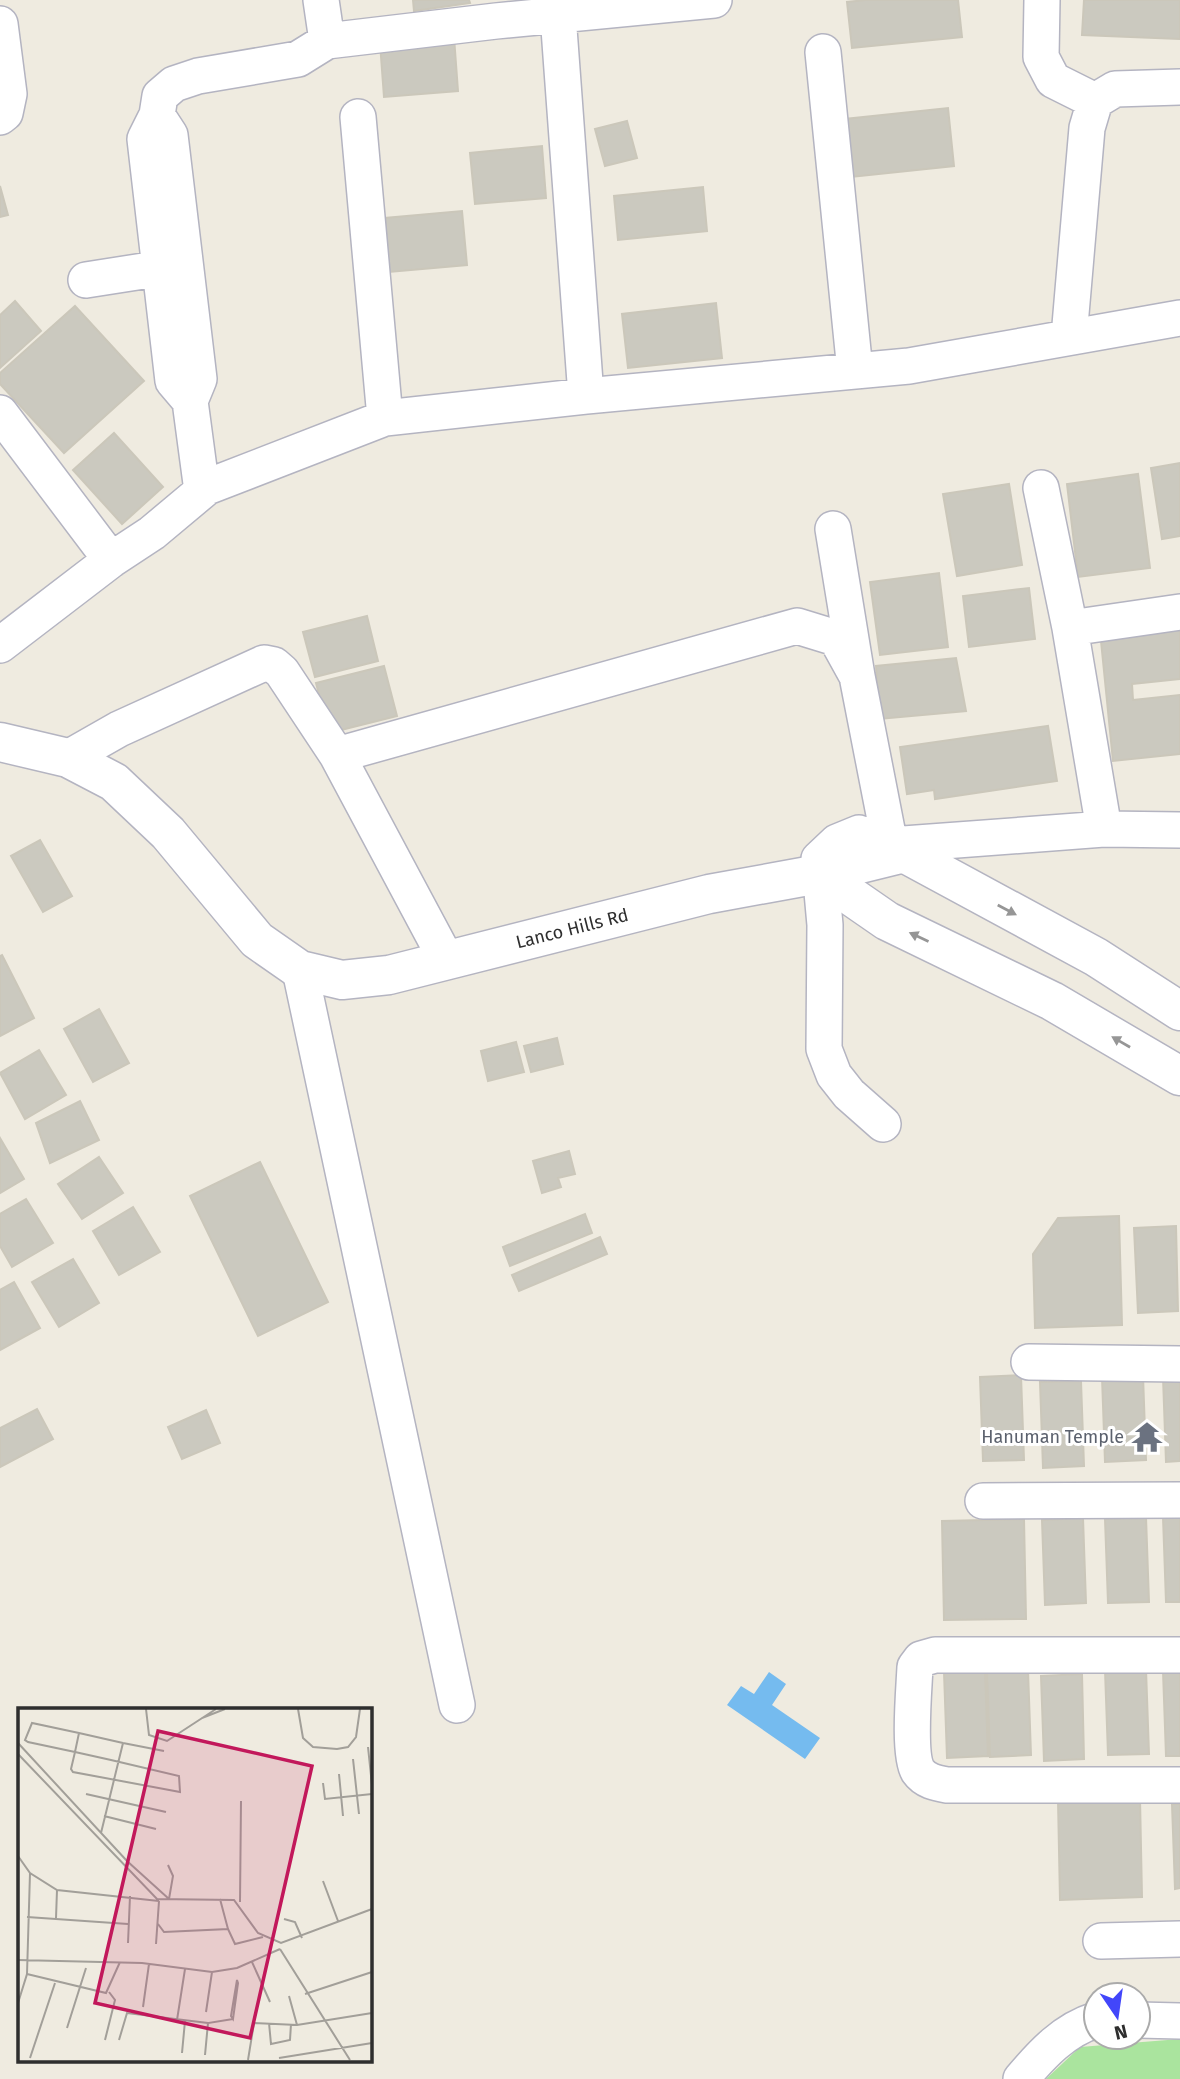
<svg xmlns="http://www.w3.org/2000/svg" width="1180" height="2079" viewBox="0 0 1180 2079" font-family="'Fira Sans',sans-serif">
<rect width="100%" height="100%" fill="#efebe0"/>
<!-- green -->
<path fill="#aae49e" d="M1180,2039V2079H1046L1080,2047Z"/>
<!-- water -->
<path fill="#75bbef" d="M769,1672L786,1684L772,1705L820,1738L805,1759L727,1705L741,1686L754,1694Z"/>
<!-- building -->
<path fill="#cbc9bf" stroke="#cbc7ba" stroke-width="2" d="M413,0H469L470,3L414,11Z
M865,0H958L962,37L852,48L847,2Z
M1084,0H1180V39L1082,35Z
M454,37L458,91L384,97L380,43Z
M948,108L954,166L851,177L845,119Z
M627,121L637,158L605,166L595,129Z
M542,146L546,198L475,204L470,153Z
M0,186L8,215L0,217Z
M703,187L707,231L618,240L614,196Z
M462,211L467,265L389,272L385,218Z
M15,301L41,331L0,368V315Z
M716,303L722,358L628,368L622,314Z
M75,306L144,381L64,453L0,384V373Z
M114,433L163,487L122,524L73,470Z
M1180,463V536L1162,539L1151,468Z
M1138,474L1150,568L1078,577L1067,484Z
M1009,484L1022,565L957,576L943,494Z
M939,573L948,647L880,655L870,582Z
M1029,588L1035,639L969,647L963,596Z
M367,616L378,661L315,677L303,632Z
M1180,623V679L1132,684L1133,700L1180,695V754L1113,761L1100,631Z
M956,658L966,711L879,719L876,666Z
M384,666L397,716L329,733L316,683Z
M1048,726L1057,781L935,799L934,790L907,794L900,747Z
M40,840L72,896L43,912L11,856Z
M2,955L34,1018L0,1036V956Z
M99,1009L129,1063L93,1082L64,1029Z
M557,1038L563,1064L531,1072L524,1046Z
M516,1042L524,1072L488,1081L481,1051Z
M39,1050L66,1095L25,1119L0,1073Z
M80,1101L99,1140L50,1163L36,1123Z
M0,1138L24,1179L0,1193Z
M569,1151L575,1174L558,1178L561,1187L542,1193L533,1161Z
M99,1157L123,1193L82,1219L58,1184Z
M260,1162L328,1302L258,1336L190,1196Z
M26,1199L53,1243L12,1267L0,1246V1214Z
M133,1207L160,1252L119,1275L93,1231Z
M585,1214L592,1233L510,1266L503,1247Z
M1119,1216L1122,1325L1035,1328L1033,1254L1058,1218Z
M1176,1226L1178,1311L1138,1313L1134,1228Z
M600,1237L607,1254L519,1291L512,1275Z
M73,1259L99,1303L59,1327L32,1282Z
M14,1282L40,1328L0,1350V1290Z
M1021,1375L1024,1460L983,1461L980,1377Z
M1143,1375L1146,1460L1105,1462L1102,1377Z
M1180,1376V1461L1166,1462L1163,1377Z
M1081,1381L1084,1466L1043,1468L1040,1382Z
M37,1409L53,1439L0,1467V1428Z
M206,1410L220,1443L182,1459L168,1427Z
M1180,1516V1602H1166L1163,1517Z
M1146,1517L1149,1602L1108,1603L1105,1519Z
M1083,1518L1086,1603L1045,1605L1042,1520Z
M1024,1519L1026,1619L944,1620L942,1521Z
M1146,1669L1149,1754L1108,1755L1105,1670Z
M1028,1670L1031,1755L990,1757L987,1672Z
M1180,1670V1756H1166L1163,1671Z
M985,1671L988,1756L947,1758L944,1672Z
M1082,1674L1084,1759L1044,1761L1041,1676Z
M1140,1798L1142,1897L1060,1900L1058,1800Z
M1172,1804H1180V1888L1175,1889Z"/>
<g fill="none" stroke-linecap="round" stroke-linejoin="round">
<defs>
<path id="minor" d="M1042,0L1041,57L1053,80L1095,101
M558,15L586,396
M0,24L9,94L5,113L0,117
M327,41L496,21L714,0
M823,52L855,371
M157,115L170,135L199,379L190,401L173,381L145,139Z
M157,115L160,96L174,84L198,76L298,59L327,41L321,0
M358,117L385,418
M86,280L182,265
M1069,337L1087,128L1095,101L1115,89L1180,87
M190,401L202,491
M0,413L111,560
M1041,488L1070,628L1104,829
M833,529L857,676L890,845
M1070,628L1180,612
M0,645L111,560L152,533L207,487L385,418L586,396L909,366L1180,318
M68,758L119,729L264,663L274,665L282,672L337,755
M447,961L337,755L797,626L836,638L857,676
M300,970L457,1705
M883,1124L849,1094L834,1075L824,1049L825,925L819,859L837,842L859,833L890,845L1104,829L1180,830
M1029,1362L1180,1364
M983,1501L1180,1500
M1180,1655H935L921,1659L915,1667C914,1689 908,1754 918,1771C925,1781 936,1783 947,1785H1180
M1101,1941L1180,1939
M1138,2020L1180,2021
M1021,2079C1042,2054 1064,2030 1096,2020"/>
<g id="tertiary">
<path id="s1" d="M0,742L68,758L114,782L168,833L257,940L300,970L342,980L389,975L709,894L819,874L904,853L1096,957L1180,1011"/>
<path d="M819,874L887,921L1052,1001L1180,1076"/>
</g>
</defs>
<!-- minor casing -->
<use href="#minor" stroke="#b4b4c1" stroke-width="38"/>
<!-- tertiary casing -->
<use href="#tertiary" stroke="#b4b4c1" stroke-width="41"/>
<!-- minor -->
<use href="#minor" stroke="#fff" stroke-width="35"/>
<!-- tertiary -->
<use href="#tertiary" stroke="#fff" stroke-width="38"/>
</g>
<!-- one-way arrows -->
<defs><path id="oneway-solid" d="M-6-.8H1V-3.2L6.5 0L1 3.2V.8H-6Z" transform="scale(1.75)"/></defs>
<g fill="#969696">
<use href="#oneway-solid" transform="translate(1007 910) rotate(28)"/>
<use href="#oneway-solid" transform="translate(919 937) rotate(-155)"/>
<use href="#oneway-solid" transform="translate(1121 1042) rotate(-150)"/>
</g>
<!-- icons -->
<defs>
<symbol id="temple-bare" viewBox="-9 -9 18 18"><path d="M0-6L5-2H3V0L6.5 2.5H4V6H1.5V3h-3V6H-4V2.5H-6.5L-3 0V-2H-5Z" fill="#6b7280" stroke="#fff" stroke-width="2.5" paint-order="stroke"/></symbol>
</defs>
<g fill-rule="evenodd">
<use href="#temple-bare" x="1125" y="1415" width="44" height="44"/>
</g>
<g text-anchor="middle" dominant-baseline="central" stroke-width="6" stroke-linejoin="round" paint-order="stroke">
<!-- street labels -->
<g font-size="18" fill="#2e2e2e" stroke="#fff">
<text stroke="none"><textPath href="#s1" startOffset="667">Lanco Hills Rd</textPath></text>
</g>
<!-- worship labels -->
<g font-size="18" fill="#5b616d" stroke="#fff" text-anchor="end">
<text x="1124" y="1437">Hanuman Temple</text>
</g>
</g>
<!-- overview -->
<g transform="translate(18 1708)">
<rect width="354" height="354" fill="#efebe0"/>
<path fill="none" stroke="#a29f99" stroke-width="2" d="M128,1L131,27L149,33L198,1M280,1L285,30L295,39L319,41L330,39L338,29L342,1M184,10L207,1M61,25L57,44L53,61L55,64L162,84L161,68L93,52L57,44L10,34L7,32L14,15L61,25L105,35L146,43M0,35L109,153L151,191M350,39L354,77M0,46L139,191L216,192L240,225L263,235L354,201M335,51L341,106M321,66L325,108M305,75L307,91L354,86M68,86L148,104M86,108L138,121M83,125L105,35M0,148L12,165L39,182L141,193M150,157L155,168L151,191M305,173L320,213M222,194L223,93M9,209L110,216M38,210L39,182M266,211L277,214L284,230M140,216L146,224L210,221L202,191M210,221L217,236L245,229M110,235L112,188M138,236L141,193M262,241L332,352M0,252L124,255L194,264L219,260L262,241M234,254L252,294M9,266L88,285L102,254M219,272L220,275L215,311L213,308ZM287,286L354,264M271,288L279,317M0,295L9,266L12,165M125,299L131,256M188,304L194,264M159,312L167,261M251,315L253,336L272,332L273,316M49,320L68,260M87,332L97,292L91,284M101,332L109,305L190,315M164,345L167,313M187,347L190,315L215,311M12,350L37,275M261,350L354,335M230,352L236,315L279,317L354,305"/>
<path fill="#c2185b" fill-opacity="0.15" stroke="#c2185b" stroke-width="3.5" d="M140,23L294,58L232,330L77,295Z"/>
<rect width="354" height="354" fill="none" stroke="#2e2e2e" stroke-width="3.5"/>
</g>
<!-- north arrow -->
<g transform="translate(1117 2016) rotate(167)"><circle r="33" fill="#ffffff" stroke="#ababab" stroke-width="2"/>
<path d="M0-5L12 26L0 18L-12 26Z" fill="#4246fa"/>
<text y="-10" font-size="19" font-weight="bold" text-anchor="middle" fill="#2e2e2e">N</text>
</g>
</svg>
